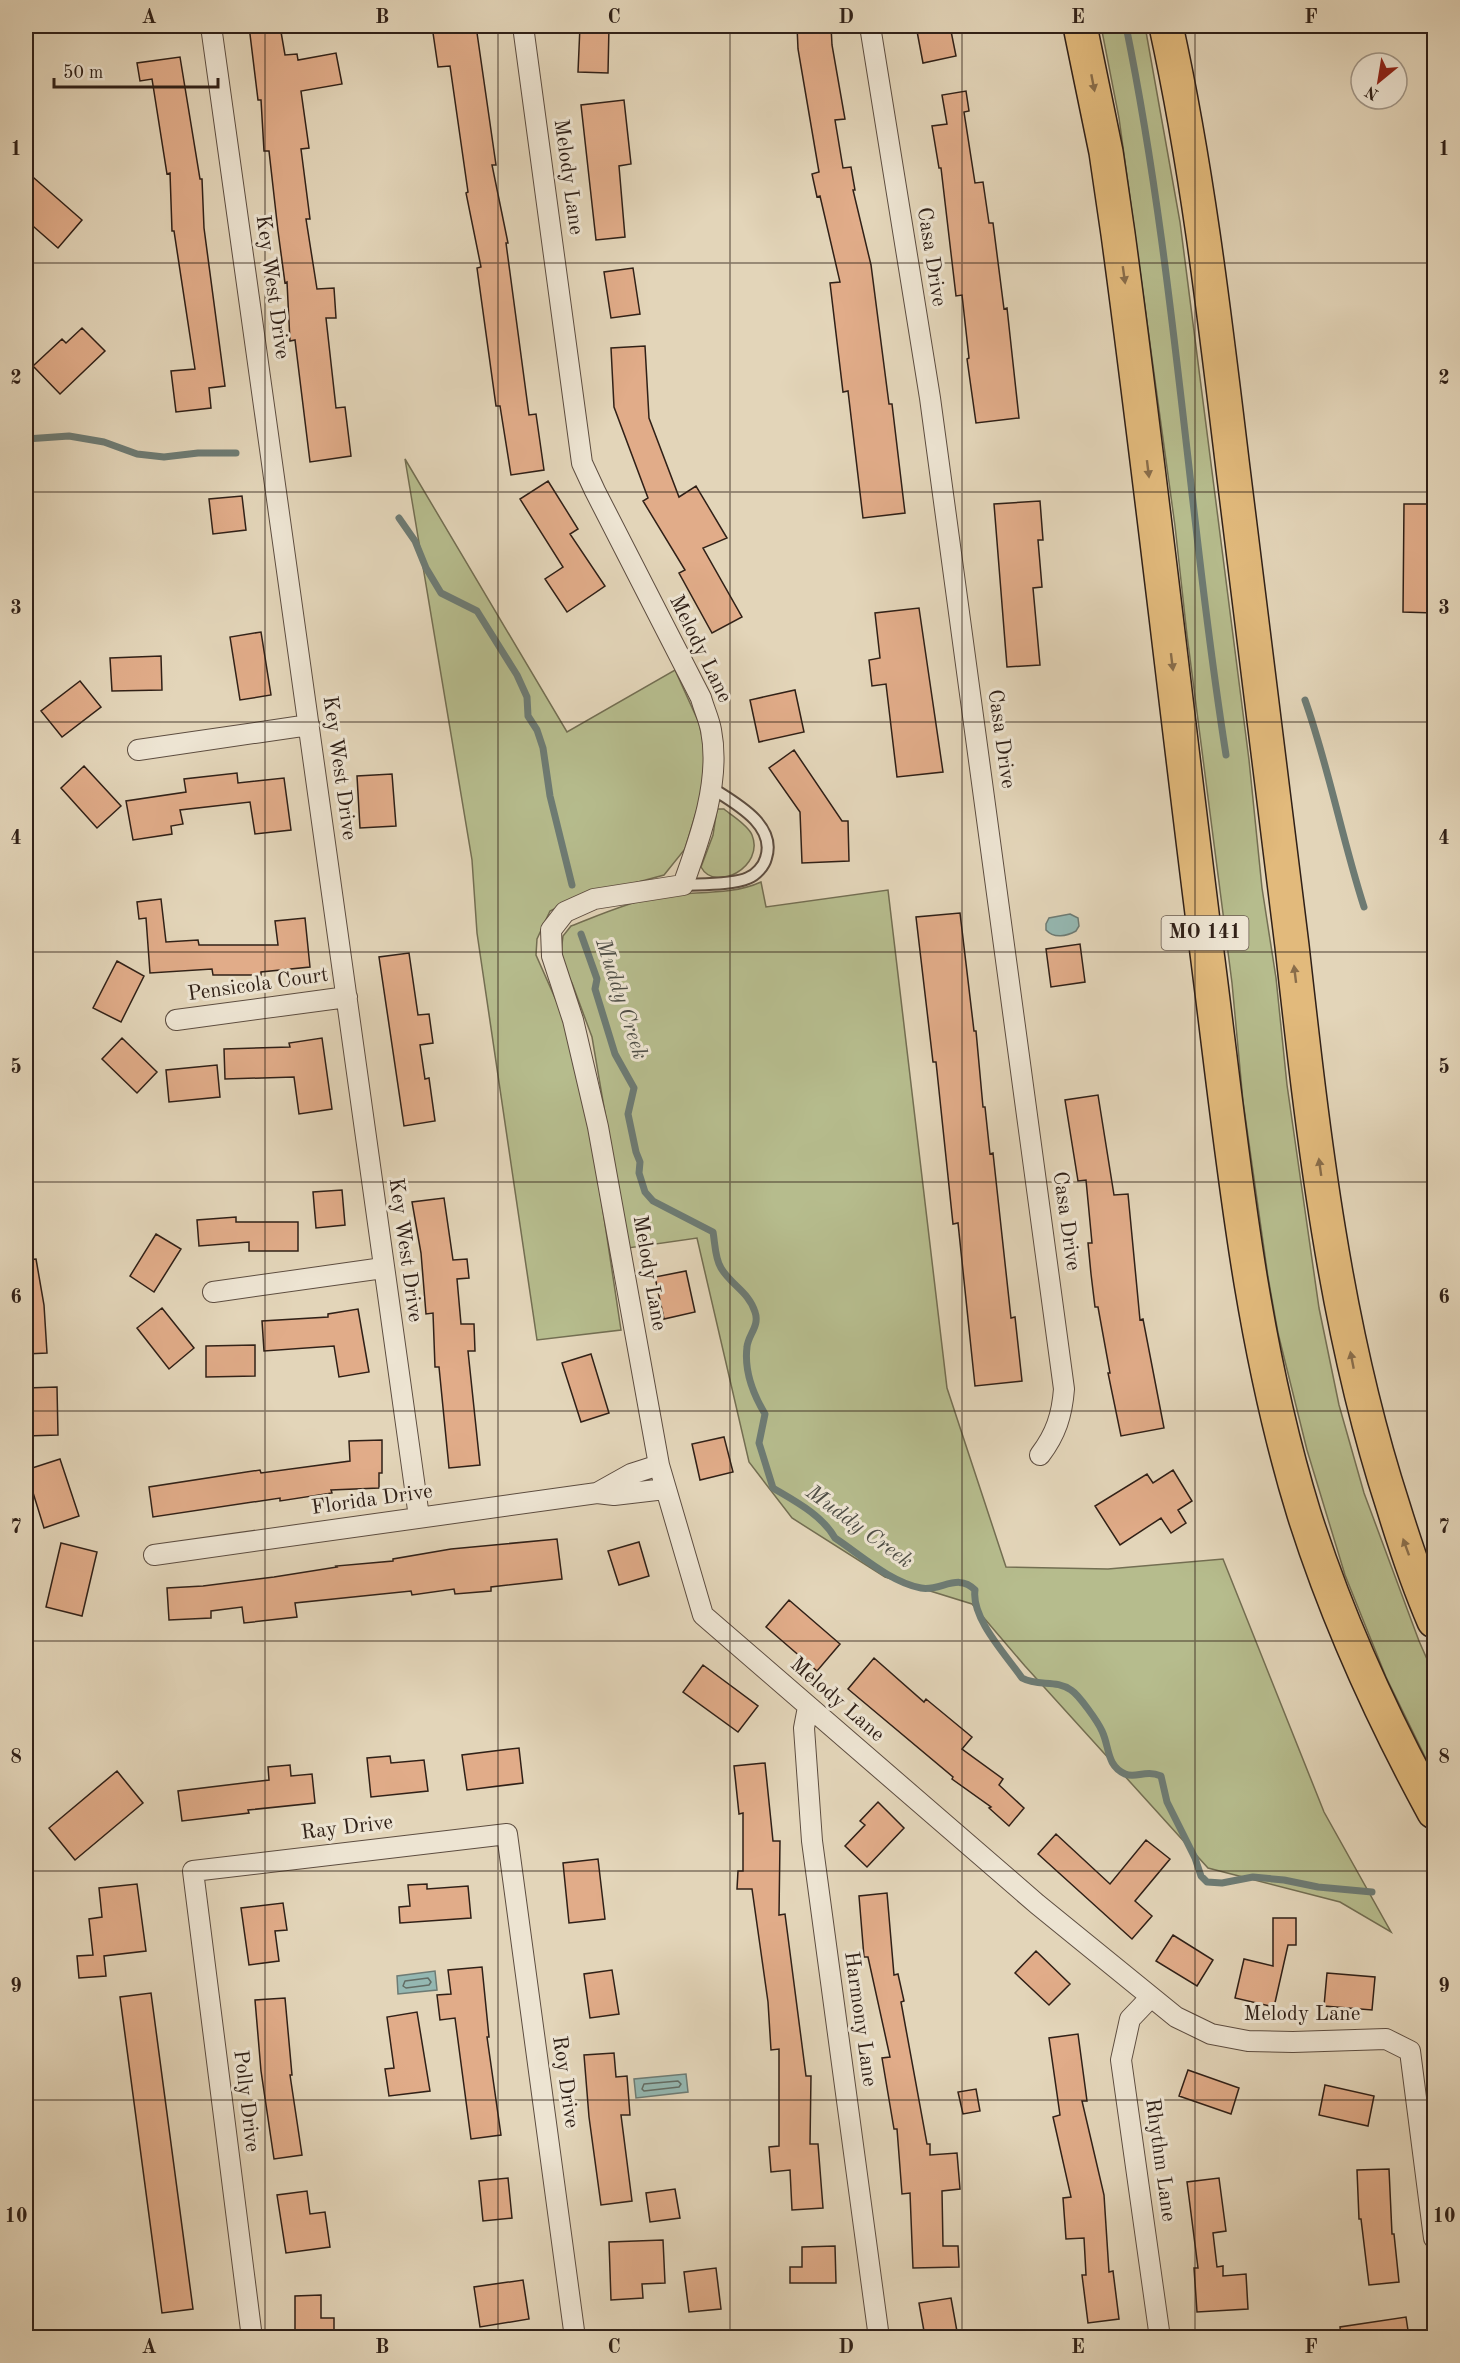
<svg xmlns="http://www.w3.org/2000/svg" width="1460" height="2363" viewBox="0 0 1460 2363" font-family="'Old Standard TT',serif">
<rect width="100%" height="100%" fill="#e3d5b9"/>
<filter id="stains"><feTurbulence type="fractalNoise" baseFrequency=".00333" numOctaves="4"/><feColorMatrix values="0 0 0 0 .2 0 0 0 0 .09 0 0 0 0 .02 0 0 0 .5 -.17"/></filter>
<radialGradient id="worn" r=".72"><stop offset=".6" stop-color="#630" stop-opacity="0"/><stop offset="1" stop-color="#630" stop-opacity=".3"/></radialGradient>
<!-- green -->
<path fill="#b6bc8d" stroke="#736e52" stroke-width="1.5" d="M1101,26H1145L1180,222L1249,760L1262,888L1276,978L1287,1085L1319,1308L1339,1405L1364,1493L1419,1641L1434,1675V1775L1386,1677L1345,1575L1307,1450L1278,1333L1268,1277L1243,1101L1232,983L1187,635L1175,526L1119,118Z
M405,459L567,732L675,670L699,723L705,750L704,786L685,849L664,875L572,900L550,911L537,939L536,955L579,1052L621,1330L537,1340L477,933L472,860Z
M717,809H724C732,816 748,825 752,835C765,867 715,893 701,867L713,835Z
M761,882L766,907L888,890L947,1388L1006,1567L1108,1569L1223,1559L1324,1812L1391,1932L1340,1902L1208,1868L1025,1666L972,1604L885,1577L792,1518L749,1462L697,1238L628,1248L592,1037L572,983L560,961L563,936L571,926C597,916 629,902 655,897C690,890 728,897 761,882Z"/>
<!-- water -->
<path fill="#95b8b2" stroke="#6d7b74" stroke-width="1.5" d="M1070,914L1078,918L1079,926L1076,931C1067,936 1054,939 1046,930V924L1049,918Z
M435,1971L437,1990L398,1994L397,1976Z
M686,2074L688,2092L636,2098L634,2079Z"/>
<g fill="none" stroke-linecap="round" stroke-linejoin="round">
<!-- shore -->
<path stroke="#626c64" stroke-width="1.5" d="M428,1978L431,1982L429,1985L406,1988L403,1986L405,1981Z
M678,2081L681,2084L679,2087L644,2091L642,2089L644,2084Z"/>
<!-- stream -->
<path stroke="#6d7b74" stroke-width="7" d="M1126,26C1175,266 1188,512 1226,755
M26,439L69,436L104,442L137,454L164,457L198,453H236
M399,518L415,541L426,568L441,593L477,611L517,675L527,697L528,716L537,730L543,748L550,796L572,885
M1305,700C1329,768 1342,839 1364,907
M581,934L597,979L595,989L615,1054L634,1088L628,1114L636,1152L640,1162L639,1173L645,1192L653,1201L713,1232C715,1243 715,1259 721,1268C731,1285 749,1292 755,1312C760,1326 748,1335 747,1347C744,1371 753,1394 765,1414L759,1443L773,1488C795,1501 822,1515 835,1538C862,1556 890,1582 921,1588C940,1592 958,1572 975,1590C971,1618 1006,1655 1022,1678C1038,1687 1056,1679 1071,1690C1079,1695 1098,1722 1102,1731C1110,1748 1106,1765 1125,1774C1136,1779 1145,1769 1161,1776L1167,1802L1195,1858L1201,1876L1207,1882L1222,1883L1253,1877L1284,1880L1318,1887L1372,1892"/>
</g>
<!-- building -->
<path fill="#e1ac89" stroke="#302017" stroke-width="1.5" d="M249,26H280L285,55L297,54L298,60L336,53L342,84L301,91L309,148L301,149L310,219H306L317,289L334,288L336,318H326L336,408L345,407L351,456L310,462L295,340L290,341L287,282L285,283L278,231L269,151H264L261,100H258Z
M432,26H476L496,165H492L508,243H506L529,415L536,414L544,470L511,475L500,406H496L477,268L481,267L466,193L468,192L450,66L438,67Z
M580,26H609L608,73L578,72Z
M797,26H831L832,45L845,119L835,120L843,168L851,167L855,190H853L871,265L889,404H892L905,513L863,518L848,391L843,392L830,283L840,282L820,196L817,197L812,174L819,172L798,49Z
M916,26H950L956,56L923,63Z
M180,57L200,179H202L204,228L225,386L209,388L211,408L176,412L171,371L195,369L174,231H172L170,173L167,174L152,79L140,81L137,63Z
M966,91L969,111L964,112L975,183L983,182L989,223H993L1004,309L1007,308L1019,418L976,423L967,359L969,358L962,295L956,296L941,168H939L932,126L947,124L942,95Z
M624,100L631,164L619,166L625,237L596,240L581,105Z
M26,171L82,220L58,248L26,220Z
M633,268L640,314L611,318L604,272Z
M82,328L105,351L60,394L33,366L62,339L66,343Z
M645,346L649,418L679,497L696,486L727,538L703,548L742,617L712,633L679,573L685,570L643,501L648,498L614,407L611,348Z
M548,481L578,529L570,534L605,586L567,612L545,579L563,567L520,499Z
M242,496L246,530L213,534L209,499Z
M1040,501L1043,540H1038L1042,587L1033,588L1040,665L1007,667L994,504Z
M1404,504H1434V613L1403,612Z
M919,608L943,772L897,777L886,684L872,686L869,660L880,658L875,613Z
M261,632L271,695L240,700L230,637Z
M161,656L162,690L112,691L110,658Z
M80,681L101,707L62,737L41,711Z
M795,690L804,732L759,742L750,700Z
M794,750L842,821H848L849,861L802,863L800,812L769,768Z
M84,766L121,806L97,828L61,788Z
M237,773L238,783L284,778L291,830L255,834L250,802L180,810L183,824L171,826L172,834L133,840L126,801L186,792L184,779Z
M392,774L396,826L360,828L357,776Z
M161,899L166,942L198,940L199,945H278L275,921L305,918L310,967L261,972V975H213L212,969L150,973L146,918L139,919L137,902Z
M960,913L974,1031H976L983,1107H985L990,1154L993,1153L1011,1318L1015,1317L1022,1381L975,1386L958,1223L953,1224L936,1062H933L916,917Z
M1080,944L1085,982L1051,987L1046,949Z
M409,953L418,1015L429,1014L433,1043L420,1045L425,1079L429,1078L435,1121L404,1126L379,957Z
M117,961L144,976L121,1022L93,1008Z
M122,1038L157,1072L137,1093L102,1059Z
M322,1038L332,1109L299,1114L294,1077L225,1079L224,1049L290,1047L289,1043Z
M217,1065L220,1097L169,1102L166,1070Z
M1098,1095L1114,1195L1128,1194L1140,1320L1143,1319L1164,1428L1121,1436L1108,1373H1110L1098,1307H1095L1091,1274L1088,1243H1092L1086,1180L1078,1181L1065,1100Z
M342,1190L345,1225L316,1228L313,1192Z
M444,1198L453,1260L467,1259L469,1278L457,1279L461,1324H474L475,1351H468L480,1465L449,1468L439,1367H435L433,1313L426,1314L421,1253L412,1202Z
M236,1217V1222H298V1251H249V1242L199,1246L197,1220Z
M156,1234L181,1249L154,1292L130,1276Z
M36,1259L44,1305L47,1353L26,1354V1260Z
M686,1271L695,1312L664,1319L655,1277Z
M162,1308L194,1348L169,1369L137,1328Z
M358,1309L369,1372L339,1377L334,1346L264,1351L262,1321L328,1317V1314Z
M255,1345V1376L206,1377V1346Z
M591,1354L609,1413L581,1422L562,1363Z
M57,1387L58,1435L26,1436V1388Z
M724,1437L733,1472L700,1480L692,1444Z
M382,1440V1473H379V1488L331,1490L332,1493L280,1501V1498L153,1517L149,1487L260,1470L261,1473L350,1461L349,1441Z
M60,1459L79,1516L44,1528L26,1470Z
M1173,1470L1192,1501L1178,1510L1186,1523L1171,1533L1161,1518L1120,1545L1095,1506L1147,1474L1153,1483Z
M557,1539L562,1579L491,1587V1591L455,1594L454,1589L412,1595L411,1591L295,1603L297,1617L244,1623L242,1607L211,1611V1618L169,1620L167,1588L203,1586L274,1577L337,1567L336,1566L393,1561V1559L451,1549Z
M639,1542L649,1576L619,1585L608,1551Z
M61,1543L97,1552L82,1616L46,1607Z
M789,1600L840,1644L817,1671L766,1627Z
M874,1658L924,1702L926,1699L972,1737L962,1749L1003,1779L999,1785L1024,1808L1009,1826L989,1808L991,1807L952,1779L953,1777L848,1689Z
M703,1665L758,1706L738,1732L683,1692Z
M519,1748L523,1783L467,1790L462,1755Z
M390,1756L391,1763L424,1760L428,1791L371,1797L367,1758Z
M765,1763L773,1841H780L779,1915L785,1914L806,2076H811L810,2144H818L823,2208L792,2210L790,2170L771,2172L769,2147L779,2146V2049L771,2050L768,2002L752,1889H737L738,1871H743V1813L739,1814L734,1766Z
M290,1765L291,1776L312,1774L315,1803L248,1810L249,1813L182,1821L178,1791L269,1780L268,1767Z
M117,1771L143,1803L75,1860L49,1828Z
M878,1802L904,1828L867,1867L845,1846L865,1825L860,1821Z
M1056,1834L1110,1884L1146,1840L1170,1859L1135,1901L1152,1916L1132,1939L1038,1854Z
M598,1859L605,1919L569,1923L563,1863Z
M137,1884L146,1951L104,1956L106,1976L79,1978L77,1956L93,1955L89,1919L102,1917L99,1888Z
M427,1884V1889L468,1886L471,1918L400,1923L399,1907L410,1906L408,1885Z
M887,1893L894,1975L898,1974L904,2001L901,2002L927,2144H930V2155L957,2153L960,2189L942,2191L943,2246H958L959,2267L913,2268L910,2193L902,2194L897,2129H894L882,2058L890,2057L868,1957H864L859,1896Z
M283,1903L287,1930L275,1931L279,1961L249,1965L241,1908Z
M1273,1918H1296V1945H1288L1274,2007L1235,1998L1244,1959L1273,1966Z
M1173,1935L1213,1960L1197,1986L1156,1961Z
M1036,1951L1070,1984L1049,2005L1015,1973Z
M482,1967L489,2037H487L501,2135L471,2139L455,2018L440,2020L437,1995L451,1994L448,1970Z
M612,1970L619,2014L590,2018L584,1974Z
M1327,1973L1375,1977L1372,2010L1324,2006Z
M151,1993L193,2309L162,2313L120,1997Z
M285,1998L292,2075H290L302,2155L274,2159L261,2071L255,2000Z
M417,2012L430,2091L389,2096L385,2069L394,2068L387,2017Z
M1078,2034L1087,2101H1082L1104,2195L1109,2272L1113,2271L1119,2319L1088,2323L1082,2275H1086L1084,2238L1066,2239L1063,2198L1071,2197L1053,2117L1060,2115L1049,2038Z
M614,2053L616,2077L627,2076L630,2115H621L632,2201L601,2205L589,2117L584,2055Z
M1188,2070L1239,2088L1231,2114L1179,2096Z
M1325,2085L1374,2096L1368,2126L1319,2115Z
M976,2089L980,2111L963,2114L958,2092Z
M1389,2169L1392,2234H1394L1399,2282L1369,2285L1361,2219H1359L1357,2170Z
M508,2178L512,2218L483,2221L479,2181Z
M1219,2178L1226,2231L1213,2233L1217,2267L1223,2266V2276L1246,2274L1248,2309L1197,2312L1194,2268H1198L1187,2182Z
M675,2189L680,2218L650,2222L646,2193Z
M307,2191L310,2214L325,2212L330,2247L286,2253L277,2195Z
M663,2240L665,2283L642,2284L643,2298L611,2300L609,2242Z
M835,2246L836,2283H790V2267H802V2247Z
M716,2268L721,2309L689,2312L684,2272Z
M523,2280L529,2319L480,2327L474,2287Z
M321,2295V2318H334V2337H295V2296Z
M951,2298L958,2337H925L919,2303Z
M1406,2317L1409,2337H1341L1340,2327Z"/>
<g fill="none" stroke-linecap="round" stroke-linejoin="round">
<defs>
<path id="service" d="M683,885C700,884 733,885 748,878C756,875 764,866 766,858C777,824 733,802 710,787"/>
<path id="minor" d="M211,26L419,1517
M523,26L582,463L595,491L701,698C704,709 709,719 711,730C721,781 700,838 683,885L594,899L565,912L551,930L552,956L573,1020L598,1127L659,1465L703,1615L1037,1904L1176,2017L1211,2034L1248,2041L1293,2042L1386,2039L1410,2051L1434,2238
M870,26L930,398L1064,1389C1062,1415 1056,1434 1040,1455
M138,750L309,725
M176,1020L347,997
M213,1292L383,1268
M597,1493L631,1474L659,1465
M154,1555L597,1493L614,1495L665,1489
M808,1707L804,1728L812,1841L879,2338
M1151,1997L1130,2019L1121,2060L1160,2338
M252,2338L193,1871L507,1834L575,2338"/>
<path id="trunk" d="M1080,26L1106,152L1118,234C1150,470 1176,708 1206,945C1231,1136 1247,1329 1304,1514C1337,1618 1382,1717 1434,1812
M1166,26C1198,172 1215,320 1233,469C1253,628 1273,787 1292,946C1313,1134 1334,1325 1393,1506C1405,1545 1418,1584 1434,1621"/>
</defs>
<!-- service casing -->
<use href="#service" stroke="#5d4d40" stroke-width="14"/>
<!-- minor casing -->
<use href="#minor" stroke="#5d4d40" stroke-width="22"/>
<!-- trunk casing -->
<use href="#trunk" stroke="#302017" stroke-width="36"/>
<!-- service -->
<use href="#service" stroke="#ede4d2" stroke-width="10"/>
<!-- minor -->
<use href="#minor" stroke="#ede4d2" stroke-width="20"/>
<!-- trunk -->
<use href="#trunk" stroke="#e2ba7c" stroke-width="33"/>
</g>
<!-- one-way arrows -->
<defs><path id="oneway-solid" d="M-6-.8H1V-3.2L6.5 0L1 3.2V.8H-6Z" transform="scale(1.5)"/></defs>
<g fill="#896d4a">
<use href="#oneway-solid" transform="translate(1093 83) rotate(79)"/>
<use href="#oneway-solid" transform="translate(1124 275) rotate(82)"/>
<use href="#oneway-solid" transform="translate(1148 469) rotate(83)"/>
<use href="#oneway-solid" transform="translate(1172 662) rotate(83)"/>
<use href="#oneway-solid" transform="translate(1295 974) rotate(-97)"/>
<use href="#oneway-solid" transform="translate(1320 1167) rotate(-98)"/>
<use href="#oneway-solid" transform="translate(1352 1360) rotate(-101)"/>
<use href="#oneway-solid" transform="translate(1406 1547) rotate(-110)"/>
</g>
<!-- grid -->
<path fill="none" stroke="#302017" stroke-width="1.5" stroke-opacity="0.55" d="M265,26V2338M498,26V2338M730,26V2338M962,26V2338M1195,26V2338M26,263H1434M26,492H1434M26,722H1434M26,952H1434M26,1182H1434M26,1411H1434M26,1641H1434M26,1871H1434M26,2100H1434"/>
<g text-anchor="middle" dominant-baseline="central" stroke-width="6" stroke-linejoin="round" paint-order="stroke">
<!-- shield labels -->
<rect fill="#ede4d2" stroke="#695b4f" stroke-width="1.5" x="1161.5" y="916" width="87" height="34" rx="4.5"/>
<g font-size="20" font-weight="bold" fill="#302017">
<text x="1205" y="933">MO 141</text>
</g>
<!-- street labels -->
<g font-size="21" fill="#302017" stroke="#ede4d2">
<text transform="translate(568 177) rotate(82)">Melody Lane</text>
<text transform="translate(931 257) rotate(81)">Casa Drive</text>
<text transform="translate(272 287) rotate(82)">Key West Drive</text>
<text transform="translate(700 649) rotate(64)">Melody Lane</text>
<text transform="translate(1001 739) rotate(82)">Casa Drive</text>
<text transform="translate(339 768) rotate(82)">Key West Drive</text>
<text transform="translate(258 985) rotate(-8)">Pensicola Court</text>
<text transform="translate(1066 1221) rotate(82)">Casa Drive</text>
<text transform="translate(405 1250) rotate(82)">Key West Drive</text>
<text transform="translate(649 1273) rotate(80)">Melody Lane</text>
<text transform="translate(372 1500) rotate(-8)">Florida Drive</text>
<text transform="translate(837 1700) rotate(41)">Melody Lane</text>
<text transform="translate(347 1828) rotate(-7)">Ray Drive</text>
<text x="1302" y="2014">Melody Lane</text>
<text transform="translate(860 2019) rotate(82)">Harmony Lane</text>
<text transform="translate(565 2082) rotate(82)">Roy Drive</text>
<text transform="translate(246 2101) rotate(83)">Polly Drive</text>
<text transform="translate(1160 2160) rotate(82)">Rhythm Lane</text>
</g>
<!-- water labels -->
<g font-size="22" font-style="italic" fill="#4e4e46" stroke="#ede4d2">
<text transform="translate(621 999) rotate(72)">Muddy Creek</text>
<text transform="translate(859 1527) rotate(36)">Muddy Creek</text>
</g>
</g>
<!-- margin -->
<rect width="1460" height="2363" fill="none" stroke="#e3d5b9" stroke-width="66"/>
<!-- north arrow -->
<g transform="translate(1379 81) rotate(210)"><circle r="28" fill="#ede4d2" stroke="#a19687" stroke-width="1.5"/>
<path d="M0-4.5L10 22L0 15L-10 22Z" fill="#8f2418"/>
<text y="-9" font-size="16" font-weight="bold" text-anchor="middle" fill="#302017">N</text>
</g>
<!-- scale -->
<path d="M54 78v9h164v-9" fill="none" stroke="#302017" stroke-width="3"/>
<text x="63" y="78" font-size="18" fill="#302017" stroke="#ede4d2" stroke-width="4.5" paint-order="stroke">50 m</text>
<rect x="33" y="33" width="1394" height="2297" fill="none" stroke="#302017" stroke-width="2"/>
<g font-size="20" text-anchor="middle" font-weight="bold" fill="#302017">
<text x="149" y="23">A</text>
<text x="382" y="23">B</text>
<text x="614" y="23">C</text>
<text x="846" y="23">D</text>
<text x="1078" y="23">E</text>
<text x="1311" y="23">F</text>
<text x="16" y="155">1</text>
<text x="1444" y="155">1</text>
<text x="16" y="384">2</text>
<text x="1444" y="384">2</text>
<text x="16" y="614">3</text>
<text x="1444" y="614">3</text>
<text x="16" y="844">4</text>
<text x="1444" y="844">4</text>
<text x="16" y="1073">5</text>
<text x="1444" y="1073">5</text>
<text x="16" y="1303">6</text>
<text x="1444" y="1303">6</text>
<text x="16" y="1533">7</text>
<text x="1444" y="1533">7</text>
<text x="16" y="1763">8</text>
<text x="1444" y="1763">8</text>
<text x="16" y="1992">9</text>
<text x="1444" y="1992">9</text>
<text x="16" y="2222">10</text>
<text x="1444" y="2222">10</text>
<text x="149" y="2353">A</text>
<text x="382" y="2353">B</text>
<text x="614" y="2353">C</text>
<text x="846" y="2353">D</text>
<text x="1078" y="2353">E</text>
<text x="1311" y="2353">F</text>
</g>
<rect width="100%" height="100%" filter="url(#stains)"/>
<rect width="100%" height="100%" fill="url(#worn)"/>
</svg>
